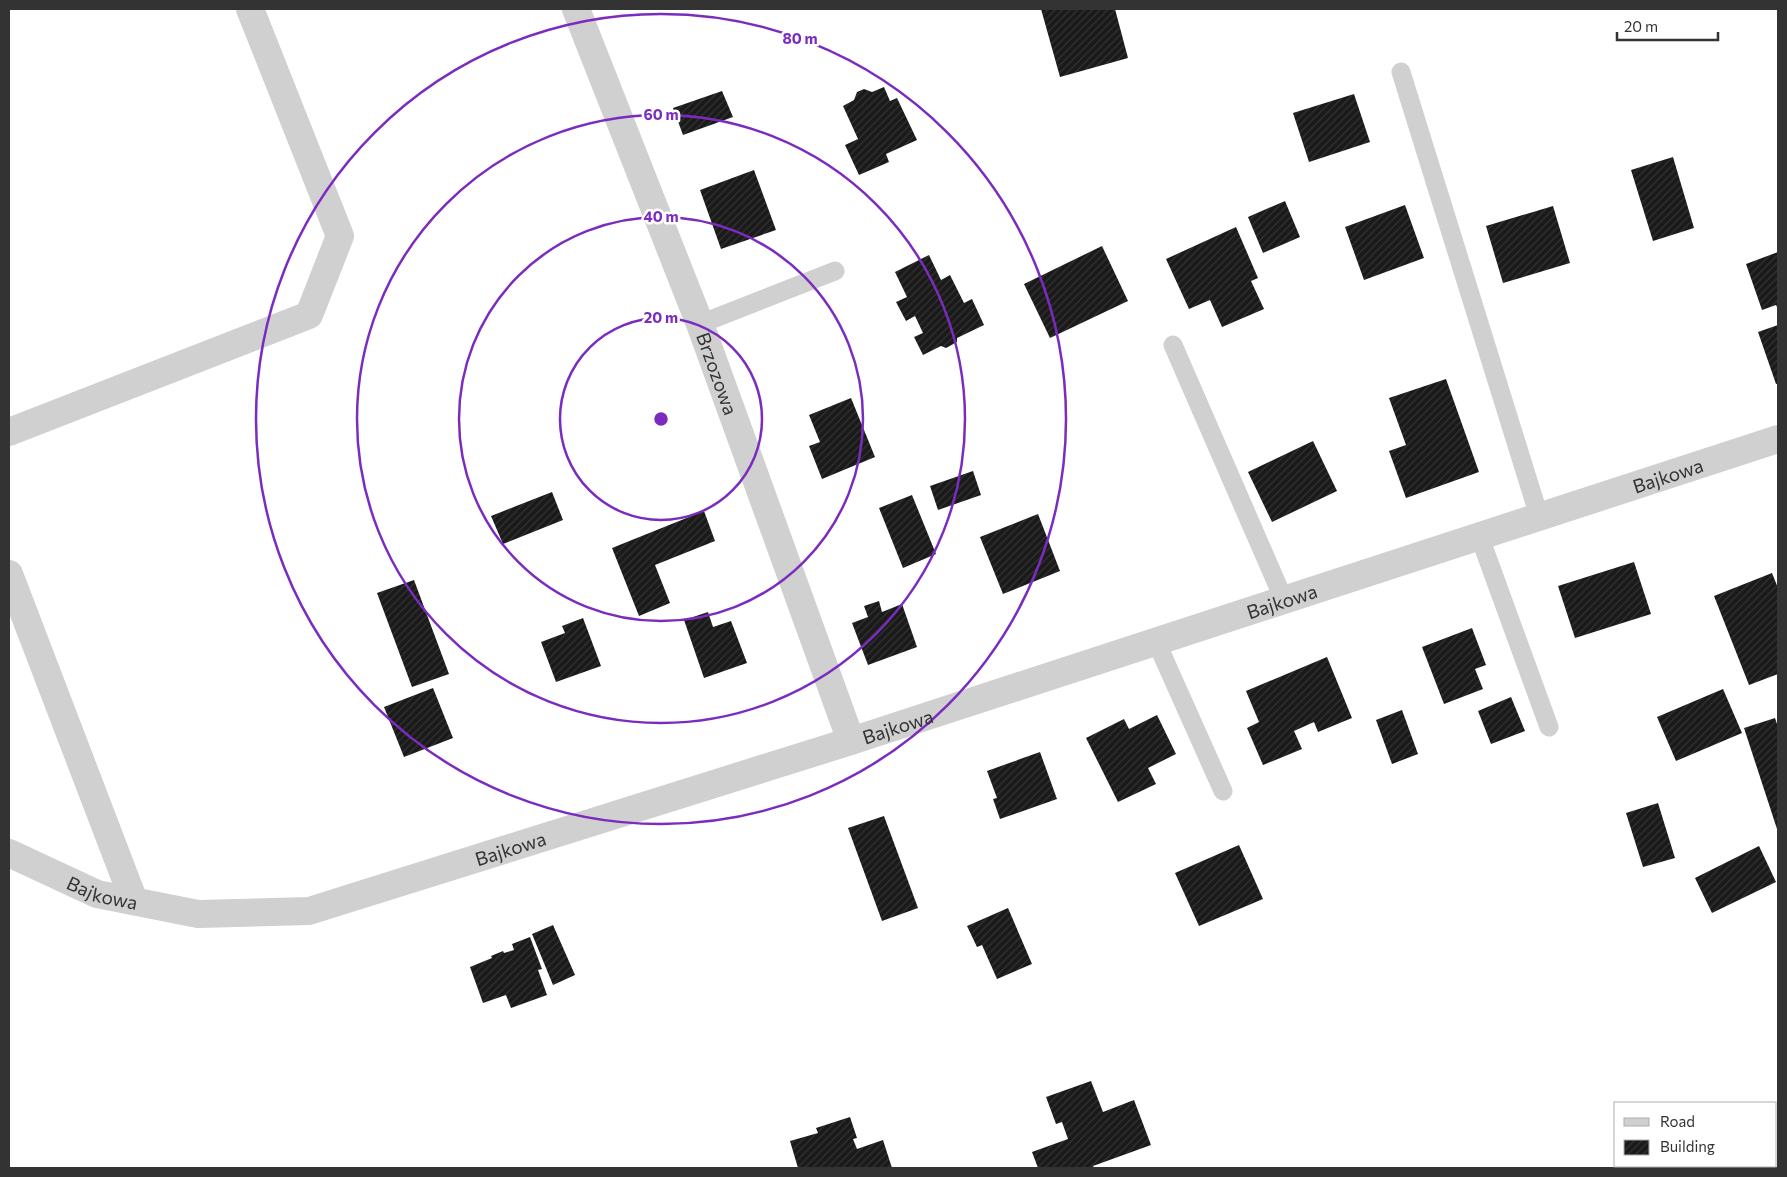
<svg xmlns="http://www.w3.org/2000/svg" width="1787" height="1177" viewBox="0 0 1787 1177" font-family="Commissioner,sans-serif">
<defs>
<pattern id="building-hatch" width="6" height="6" patternUnits="userSpaceOnUse" patternTransform="scale(1.25)"><rect width="6" height="6" fill="#1a1a1a"/><path d="M-1 1l2-2M0 6l6-6M5 7l2-2" fill="none" stroke="#333"/></pattern>
</defs>
<rect width="100%" height="100%" fill="#fff"/>
<!-- building -->
<path fill="url(#building-hatch)" d="M1041,9H1115L1128,58L1060,77Z
M884,87L890,101L897,98L917,140L886,154L889,162L859,175L845,145L858,139L843,106L854,100L857,92L864,89L872,92Z
M722,91L733,117L683,135L673,108Z
M1354,94L1370,142L1309,162L1293,113Z
M1673,157L1694,228L1653,241L1631,170Z
M754,170L776,230L721,249L700,190Z
M1285,201L1300,237L1263,253L1248,217Z
M1405,205L1424,258L1364,280L1345,227Z
M1553,206L1570,263L1503,283L1486,226Z
M1236,227L1258,278L1251,281L1264,309L1222,327L1210,300L1189,309L1166,259Z
M1102,246L1128,301L1050,338L1024,284Z
M1778,252V309L1776,305L1762,310L1746,264Z
M929,255L941,280L950,275L964,303L972,299L984,325L957,338V342L946,348L941,346L923,355L914,337L923,333L915,316L906,321L896,302L907,297L895,272Z
M1778,325V384H1776L1758,332Z
M1446,379L1479,472L1406,498L1389,451L1406,445L1389,398Z
M851,398L875,457L822,479L809,446L820,442L809,415Z
M1313,441L1337,491L1272,522L1248,472Z
M973,471L981,495L938,510L930,486Z
M552,492L563,520L503,544L491,516Z
M912,495L936,554L903,568L879,508Z
M704,511L715,541L655,565L670,603L639,616L612,548Z
M1038,514L1060,571L1003,594L980,537Z
M1634,562L1651,614L1575,638L1558,586Z
M1772,573L1778,588V674L1749,685L1714,596Z
M414,580L449,674L412,687L377,593Z
M879,601L882,612L902,604L917,647L868,665L852,623L868,617L864,606Z
M708,612L713,627L731,621L747,663L704,678L684,620Z
M583,618L601,666L556,682L541,642L565,633L562,626Z
M1472,628L1486,665L1475,669L1483,689L1444,704L1422,647Z
M1327,657L1352,718L1318,732L1314,722L1294,731L1302,749L1263,765L1247,728L1259,722L1246,691Z
M433,688L453,738L404,757L384,707Z
M1723,689L1742,733L1676,761L1657,717Z
M1511,697L1525,731L1491,744L1478,711Z
M1402,710L1418,754L1392,764L1376,720Z
M1157,715L1176,754L1148,768L1156,784L1118,802L1086,738L1124,719L1129,729Z
M1775,718L1778,727V832L1744,728Z
M1040,752L1057,799L1000,819L993,799L997,798L987,771Z
M1658,803L1675,858L1643,867L1626,813Z
M884,816L918,908L882,921L848,828Z
M1239,845L1263,899L1199,926L1175,873Z
M1759,846L1776,882L1712,913L1695,878Z
M1008,908L1032,964L997,979L982,945L977,947L967,926Z
M553,925L575,975L553,985L532,934Z
M530,937L542,969L538,970L547,995L511,1008L506,995L483,1003L470,967L492,958L491,956L503,951L504,953L514,950L512,944Z
M1091,1081L1103,1112L1134,1100L1151,1145L1093,1166L1094,1168H1038L1032,1152L1068,1139L1062,1122L1056,1124L1046,1097Z
M850,1117L857,1138L853,1139L857,1149L883,1140L892,1168H798L790,1141L818,1133L816,1128Z"/>
<g fill="none" stroke-linecap="round" stroke-linejoin="round">
<!-- service -->
<path stroke="#d0d0d0" stroke-width="19" d="M1401,72L1539,516
M700,324L835,271
M1173,345L1284,600
M1479,535L1549,727
M1156,641L1223,791"/>
<!-- minor -->
<g stroke="#d0d0d0" stroke-width="28">
<path id="s1" d="M576,9L700,324L851,741"/>
<path d="M9,432L309,315L340,236L250,9"/>
<path d="M9,574L134,901"/>
<path id="s2" d="M9,853L97,894L198,914L309,911L851,741L1778,439"/>
</g>
</g>
<!-- distance rings -->
<g fill="none" stroke="#7b2cbf" stroke-width="2.5">
<circle cx="661" cy="419" r="101"/>
<circle cx="661" cy="419" r="202"/>
<circle cx="661" cy="419" r="304"/>
<circle cx="661" cy="419" r="405"/>
</g>
<g text-anchor="middle" dominant-baseline="central" stroke-width="5" stroke-linejoin="round" paint-order="stroke">
<!-- street labels -->
<g font-size="19" fill="#333" stroke="#fff">
<text stroke="none"><textPath href="#s1" startOffset="391">Brzozowa</textPath></text>
<text stroke="none"><textPath href="#s2" startOffset="1738">Bajkowa</textPath></text>
<text stroke="none"><textPath href="#s2" startOffset="1332">Bajkowa</textPath></text>
<text stroke="none"><textPath href="#s2" startOffset="928">Bajkowa</textPath></text>
<text stroke="none"><textPath href="#s2" startOffset="522">Bajkowa</textPath></text>
<text stroke="none"><textPath href="#s2" startOffset="102">Bajkowa</textPath></text>
</g>
</g>
<circle cx="661" cy="419" r="8" fill="#7b2cbf" stroke="#fff" stroke-width="2.5"/>
<g font-size="15" text-anchor="middle" font-weight="bold" fill="#7b2cbf" stroke="#fff" stroke-width="5" stroke-linejoin="round" paint-order="stroke">
<text x="800" y="44">80 m</text>
<text x="661" y="120">60 m</text>
<text x="661" y="222">40 m</text>
<text x="661" y="323">20 m</text>
</g>
<!-- border -->
<rect width="1787" height="1177" fill="none" stroke="#333333" stroke-width="20"/>
<!-- legend -->
<rect x="1614" y="1102" width="162" height="65" fill="#ffffff" stroke="#adadad"/>
<rect x="1624" y="1118" width="25" height="8" fill="#d0d0d0" stroke="#adadad"/>
<text x="1660" y="1127" font-size="15" fill="#333333">Road</text>
<rect x="1624" y="1140" width="25" height="15" fill="url(#building-hatch)" stroke="#adadad"/>
<text x="1660" y="1152" font-size="15" fill="#333333">Building</text>
<!-- scale -->
<path d="M1617 32v8h101v-8" fill="none" stroke="#333333" stroke-width="2.5"/>
<text x="1624" y="32" font-size="15" fill="#333333" stroke="#ffffff" stroke-width="4" paint-order="stroke">20 m</text>
</svg>
